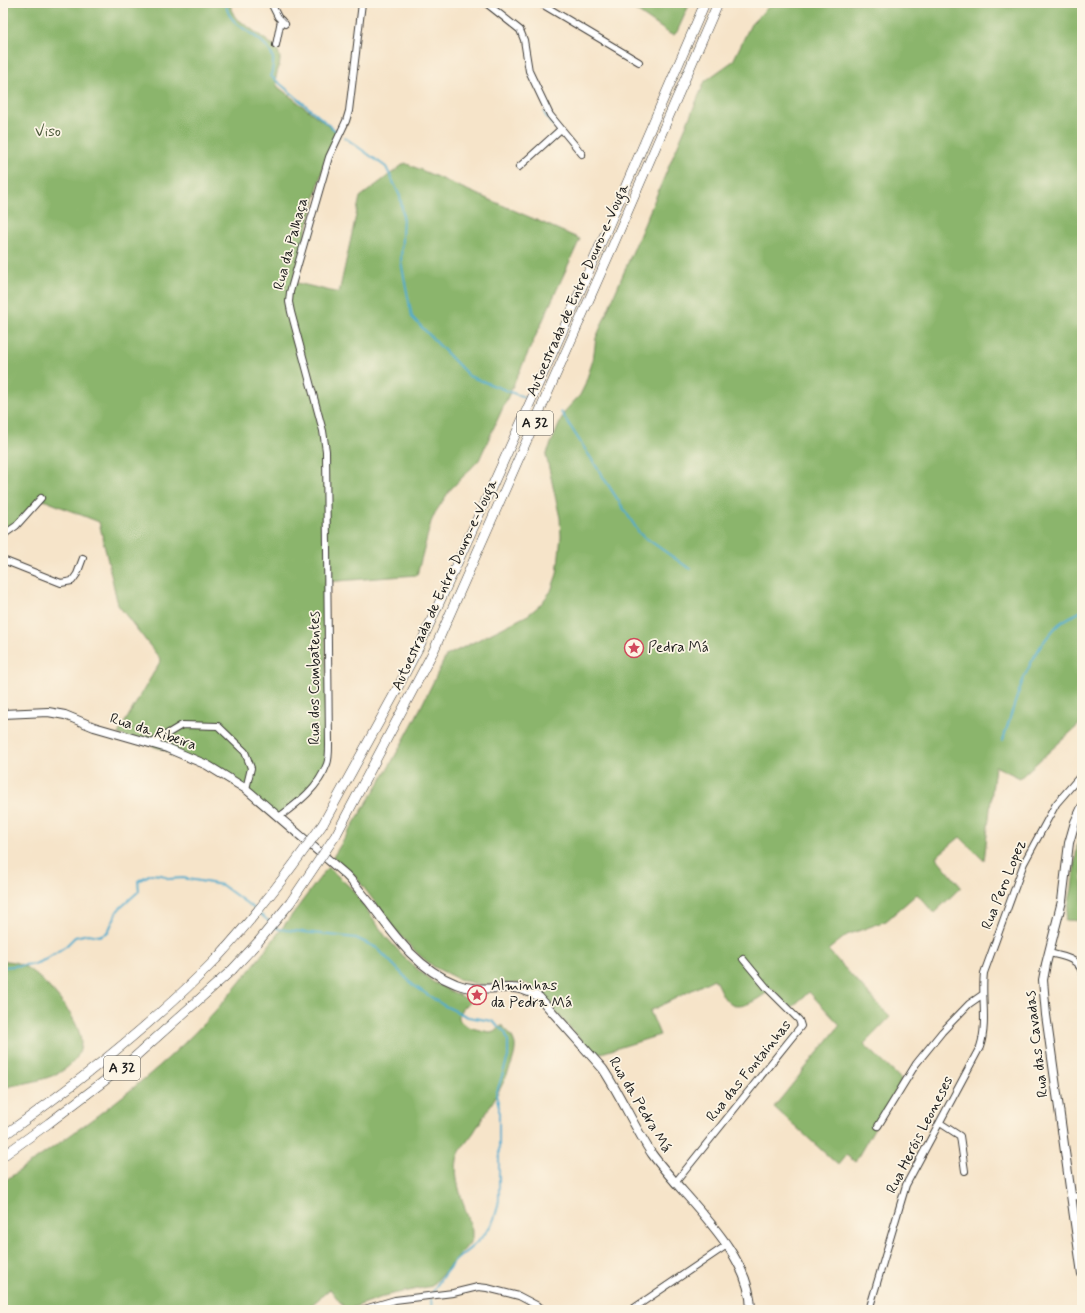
<svg xmlns="http://www.w3.org/2000/svg" width="1085" height="1313" viewBox="0 0 1085 1313" font-family="Mynerve,sans-serif">
<rect width="100%" height="100%" fill="#fcf5e5"/>
<filter id="ink" filterUnits="userSpaceOnUse"><feTurbulence type="fractalNoise" baseFrequency=".025" numOctaves="2"/><feDisplacementMap in="SourceGraphic" scale="8" xChannelSelector="R" yChannelSelector="G"/><feConvolveMatrix kernelMatrix="1 2 1 2 8 2 1 2 1" color-interpolation-filters="sRGB"/></filter>
<filter id="wash" filterUnits="userSpaceOnUse"><feTurbulence type="fractalNoise" baseFrequency=".012" numOctaves="4" result="noise"/><feDisplacementMap in="SourceGraphic" scale="16" xChannelSelector="R" yChannelSelector="G"/><feGaussianBlur stdDeviation="0.9" result="paint"/><feColorMatrix in="noise" values="0 0 0 0 0 0 0 0 0 0 0 0 0 0 0 0 0 1.4 0 .05"/><feComposite in="paint" operator="in"/></filter>
<g filter="url(#wash)">
<rect width="100%" height="100%" fill="#f6e4c9"/>
<!-- forest -->
<path fill="#8bb56c" stroke="#546844" d="M3,3H231V9L235,17L274,46C289,62 270,74 278,87L338,133L325,160L293,282L339,293L360,197L405,163L580,239L479,460L450,490L435,513L431,522L417,575L325,582L327,764L318,781L279,817L207,765L118,734L161,660L118,605L99,522L41,499L3,535Z
M625,3H690L677,32L674,35L670,34Z
M772,3H1082V722L1020,778L995,766L984,861L960,837L936,857L961,887L934,913L917,894L886,921L847,935L828,950L890,1017L864,1044L902,1080L855,1162L846,1155L838,1165L774,1107L840,1025L809,992L791,1008L772,989C762,996 741,1013 729,1003C722,998 719,986 714,979L650,1011L660,1035L595,1055L531,985L523,983L485,985L477,984L458,979L434,967L419,955L399,934L355,876L333,857L389,767L415,719L446,656L528,615L540,605L551,591L557,574L561,536L560,518L546,455L565,411L580,395L584,387L593,360L596,338L705,81L733,61L751,24Z
M1082,828V921L1065,920L1072,888L1078,838Z
M328,867L352,889L386,937L410,963L433,982L471,1001C467,1004 462,1008 460,1012C453,1027 481,1030 490,1032L494,1031L501,1025C507,1030 513,1036 515,1044C518,1065 485,1114 474,1132C468,1141 459,1149 457,1160C453,1184 467,1209 472,1231V1238L469,1244L432,1286L388,1295L346,1310L330,1289L306,1310H3V1182C74,1133 147,1084 206,1021C251,973 288,919 328,867Z
M3,961C10,961 17,962 24,966C43,977 76,1014 80,1036C83,1046 79,1057 71,1064C54,1081 25,1082 3,1088Z"/>
<g fill="none" stroke-linecap="round" stroke-linejoin="round">
<!-- stream -->
<path stroke="#50acce" stroke-width="2" d="M226,3C227,30 265,32 273,58C274,63 272,71 271,76L336,131
M544,112L547,118L573,147
M344,137L386,167L400,196L403,214L401,262L412,317L469,376L526,398
M561,412L640,534L690,569
M1003,740C1016,700 1026,658 1056,627C1062,620 1074,615 1082,611
M259,913L271,923
M274,926L278,929L286,930L356,938L377,948L413,985L443,1005L468,1017L492,1021L505,1032L508,1041V1057L496,1095L499,1106V1200C496,1219 490,1230 476,1243C469,1250 461,1255 454,1262C446,1271 439,1281 433,1292
M3,967L35,964L46,959L66,946L75,937L88,934L99,936L108,932L118,910L139,891L138,881L151,874L162,875L169,879L183,878L222,885L256,910
M431,1299L432,1310"/>
</g>
</g>
<g filter="url(#ink)">
<g fill="none" stroke-linecap="round" stroke-linejoin="round">
<defs>
<path id="minor" d="M271,3L278,17L285,24
M486,3L520,30L524,40L529,71L550,115L582,154
M540,3L639,62
M276,45L281,20
M519,167L561,129
M3,535L16,526L41,498
M3,560L61,583L72,581L77,574L83,558
M152,743L182,725L218,726L245,752L251,768L246,789
M279,817C298,803 319,787 327,764C329,759 329,751 329,745L326,451L323,431L291,312L289,302L290,292L329,157L346,121L349,111L362,3
M1049,953C1061,956 1078,958 1082,972
M940,1123L960,1136L965,1171
M878,1126L916,1064L942,1032L969,1004L982,995
M675,1183L801,1026L799,1020L767,988L743,959
M1071,1197L1080,1196L1082,1193
M361,1310L395,1300L453,1293L478,1287L487,1288L519,1296L540,1307L541,1310
M631,1310L727,1245
M869,1310L906,1185L980,1047C988,1023 981,997 984,973L1024,863L1056,804L1082,774"/>
<path id="major" d="M3,714L48,712L65,715L94,727L167,748L207,765L246,789L346,875C355,884 362,894 370,903C394,935 417,969 456,984C475,992 493,987 513,988C523,988 531,993 539,997L603,1069C621,1096 634,1127 652,1154C684,1198 751,1252 751,1310
M1082,807L1075,822L1069,843L1062,901L1046,964L1043,980L1046,1015L1082,1274"/>
<path id="highway" d="M323,824L395,693L421,643L572,310L705,3
M336,835L434,650L611,250L718,3
M3,1136C78,1083 152,1025 216,959
M3,1156L49,1123L128,1063L232,970"/>
</defs>
<!-- minor casing -->
<use href="#minor" stroke="#3d3a36" stroke-width="8"/>
<!-- major casing -->
<use href="#major" stroke="#3d3a36" stroke-width="10"/>
<!-- highway casing -->
<use href="#highway" stroke="#3d3a36" stroke-width="10"/>
<!-- minor -->
<use href="#minor" stroke="#fff" stroke-width="6"/>
<!-- major -->
<use href="#major" stroke="#fff" stroke-width="8"/>
<!-- highway -->
<use href="#highway" stroke="#fff" stroke-width="9"/>
<defs>
<path id="highway-bridge" d="M216,959C256,916 289,871 323,824
M232,970L258,942L290,903L336,835"/>
</defs>
<!-- highway-bridge casing -->
<use href="#highway-bridge" stroke="#3d3a36" stroke-width="10" stroke-linecap="butt"/>
<!-- highway-bridge -->
<use href="#highway-bridge" stroke="#fff" stroke-width="9"/>
</g>
</g>
<!-- icons -->
<defs>
<symbol id="sight-ring" viewBox="-11 -11 22 22"><circle r="9.5" fill="#fcf5e5" stroke="#d1495b" stroke-width="1.5"/><path d="M0-6L1.8-2.2L6-1.7L2.9 1.2L3.7 5.4L0 3.3L-3.7 5.4L-2.9 1.2L-6-1.7L-1.8-2.2Z" fill="#d1495b"/></symbol>
</defs>
<g fill-rule="evenodd">
<use href="#sight-ring" x="623" y="637" width="22" height="22"/>
<use href="#sight-ring" x="466" y="984" width="22" height="22"/>
</g>
<g text-anchor="middle" dominant-baseline="central" stroke-width="3.5" stroke-linejoin="round" paint-order="stroke">
<!-- shield labels -->
<g fill="#fcf5e5" stroke="#5f5d58" stroke-width="1">
<rect x="517" y="411" width="36" height="24" rx="3"/>
<rect x="104" y="1056" width="36" height="24" rx="3"/>
</g>
<g font-size="14" font-weight="bold" fill="#1c1c1c">
<text x="535" y="423">A 32</text>
<text x="122" y="1068">A 32</text>
</g>
<!-- park labels -->
<g font-size="15" fill="#4f5c3e" stroke="#fcf5e5">
<text x="48" y="132">Viso</text>
</g>
<!-- street labels -->
<g font-size="15" fill="#1c1c1c" stroke="#fcf5e5">
<text transform="translate(291 244) rotate(-75)">Rua da Palhaça</text>
<text transform="translate(578 290) rotate(-66)">Autoestrada de Entre Douro-e-Vouga</text>
<text transform="translate(445 585) rotate(-65)">Autoestrada de Entre Douro-e-Vouga</text>
<text transform="translate(315 678) rotate(-90)">Rua dos Combatentes</text>
<text transform="translate(153 732) rotate(18)">Rua da Ribeira</text>
<text transform="translate(1004 885) rotate(-68)">Rua Pero Lopez</text>
<text transform="translate(1037 1044) rotate(-97)">Rua das Cavadas</text>
<text transform="translate(749 1071) rotate(-51)">Rua das Fontainhas</text>
<text transform="translate(640 1105) rotate(59)">Rua da Pedra Má</text>
<text transform="translate(920 1135) rotate(-63)">Rua Heróis Leoneses</text>
</g>
<!-- poi labels -->
<g font-size="15" fill="#1c1c1c" stroke="#fcf5e5" text-anchor="start">
<text x="648" y="648">Pedra Má</text>
<text x="491" y="986">Alminhas<tspan x="491" dy="17">da Pedra Má</tspan></text>
</g>
</g>
<!-- margin -->
<rect width="1085" height="1313" fill="none" stroke="#fcf5e5" stroke-width="16"/>
</svg>
